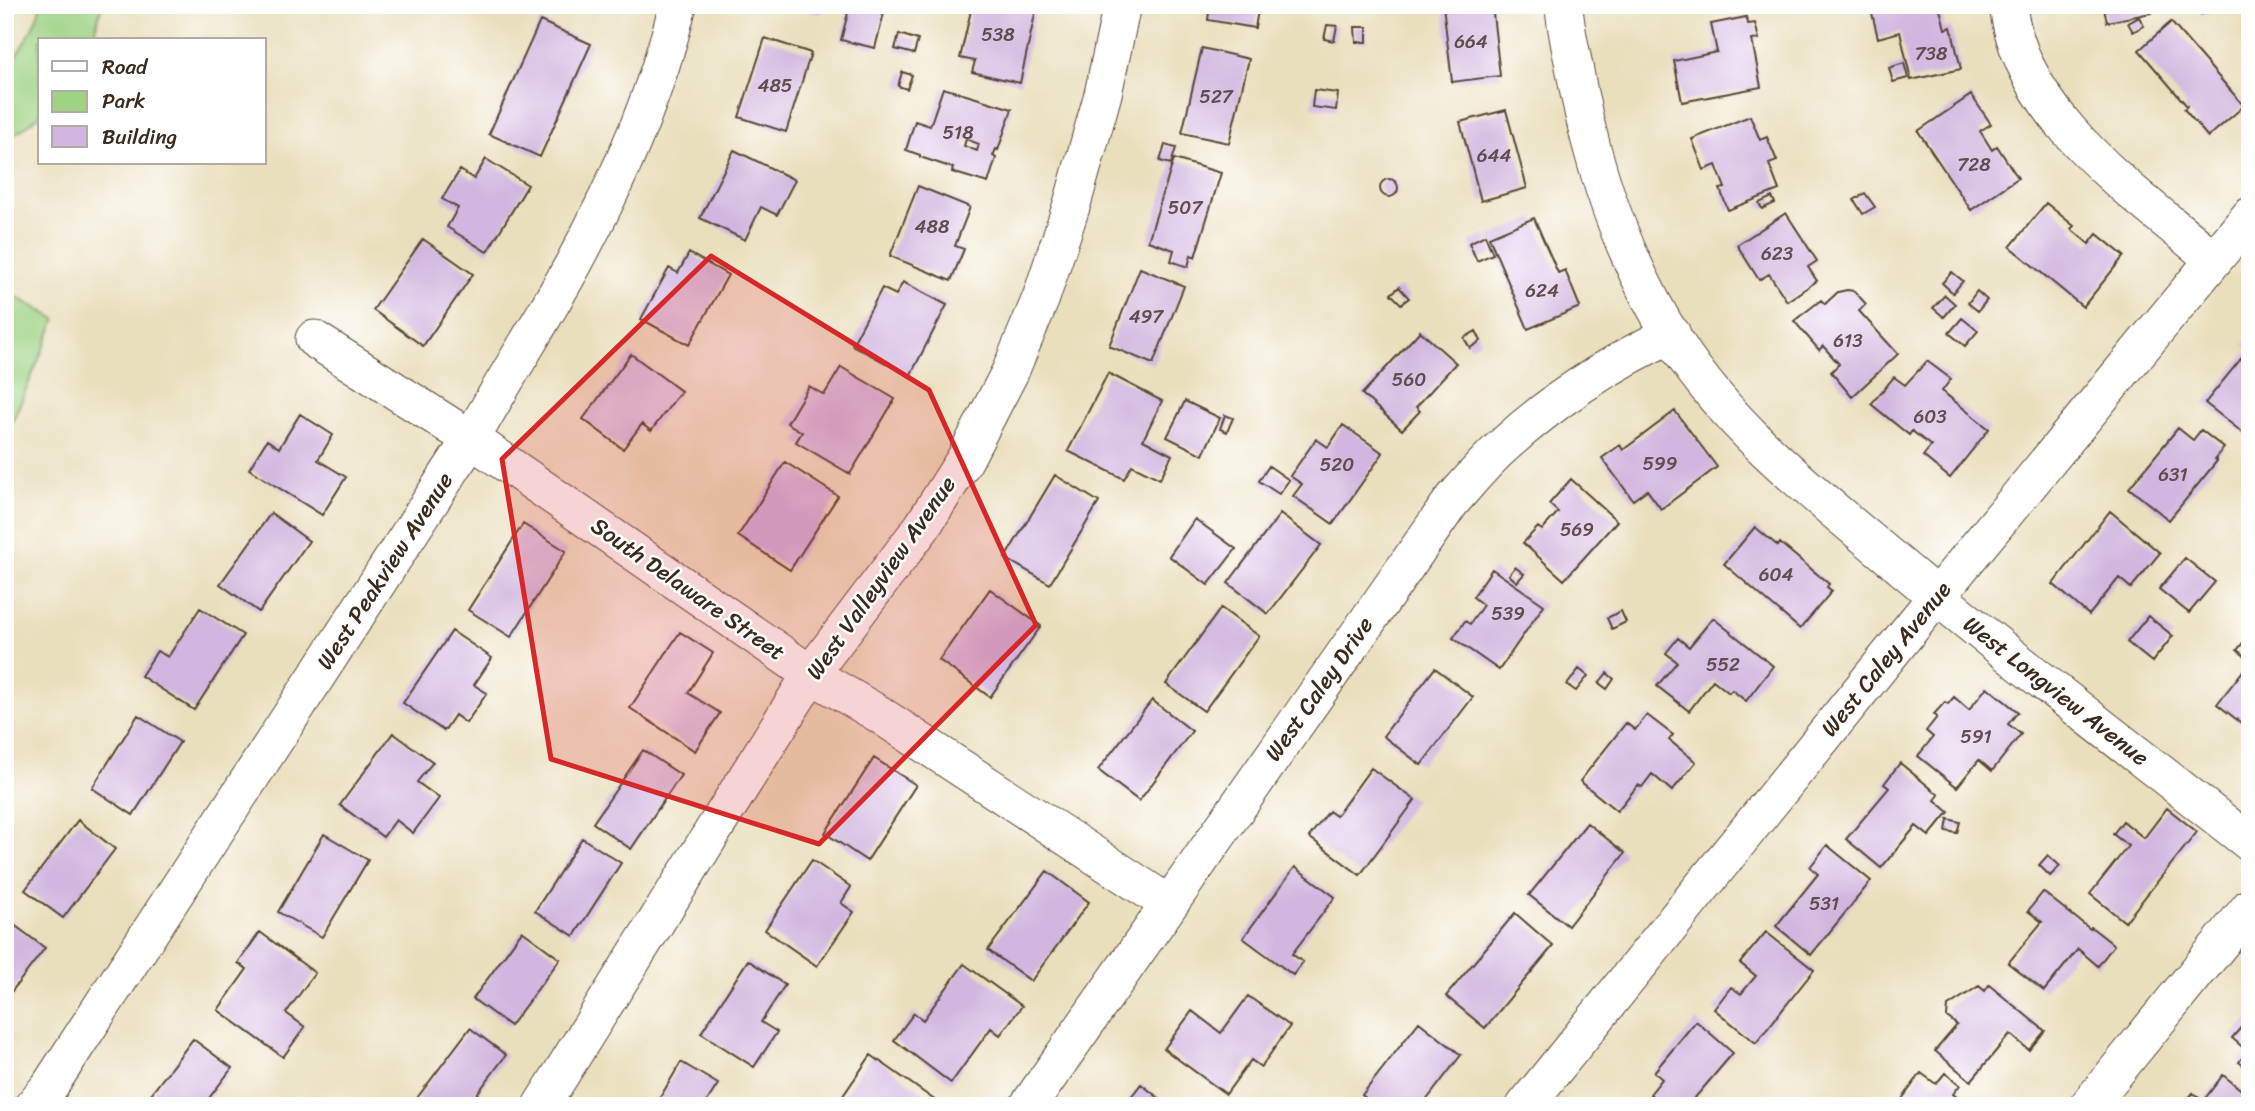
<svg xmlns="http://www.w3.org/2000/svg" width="2255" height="1111" viewBox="0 0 2255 1111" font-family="Sriracha,sans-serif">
<rect width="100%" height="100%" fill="#fff"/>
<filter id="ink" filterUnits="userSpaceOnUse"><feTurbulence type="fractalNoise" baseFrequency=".0143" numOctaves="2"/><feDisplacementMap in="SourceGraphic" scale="14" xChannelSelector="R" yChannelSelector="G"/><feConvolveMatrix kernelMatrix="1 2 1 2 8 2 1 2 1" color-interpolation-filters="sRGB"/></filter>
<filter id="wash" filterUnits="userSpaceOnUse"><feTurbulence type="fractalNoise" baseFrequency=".00686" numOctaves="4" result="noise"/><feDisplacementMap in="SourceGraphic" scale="28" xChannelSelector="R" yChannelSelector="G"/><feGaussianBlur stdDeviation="1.57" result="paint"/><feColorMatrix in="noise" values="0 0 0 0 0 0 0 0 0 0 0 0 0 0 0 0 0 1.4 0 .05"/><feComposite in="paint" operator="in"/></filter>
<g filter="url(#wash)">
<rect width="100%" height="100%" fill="#e9dfbc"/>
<!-- green -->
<path fill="#9ed384" stroke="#6c7e51" stroke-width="2" d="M41,5H102L92,40H40V115L24,128L5,140V69C22,49 34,30 41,5Z
M5,291L56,319L5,439Z"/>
<g id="blocks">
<!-- building -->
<path fill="#d1b7df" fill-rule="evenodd" d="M568,5H596L594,13Z
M784,5H822L820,14Z
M850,5L884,13L875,48L841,40Z
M988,5H1037L1020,83L972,72L975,61L960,58L972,6L987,9Z
M1210,5H1259L1255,28L1208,20Z
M1443,5H1492L1500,76L1452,82Z
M1870,5H1939L1945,29L1951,27L1961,69L1911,80L1900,32L1878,38Z
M2103,5H2150L2151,13L2107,22Z
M2199,5H2212L2213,11L2201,14Z
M1746,17L1748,24L1755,23L1759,39L1752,40L1761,87L1682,102L1674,61L1717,52L1711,24Z
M2139,17L2144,26L2133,32L2128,23Z
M540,21L591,44L540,157L489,134Z
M2171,22L2244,106L2208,137L2184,109L2187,106L2139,50Z
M1327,25L1337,26L1334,41L1324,39Z
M1355,27H1367V42H1356Z
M899,34L918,40L914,54L895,49Z
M765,38L811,53L786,132L739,117Z
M1202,48L1249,59L1229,143L1182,133Z
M1904,63L1908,78L1893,82L1889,68Z
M902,72L912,75L907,89L898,86Z
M943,88L1012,109L998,150L996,149L993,156L996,158L988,183L952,172L953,168L920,157V155L906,150L915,121L930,126ZM966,139L979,144L977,151L964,146Z
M1314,90L1338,93L1336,110L1312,107Z
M1971,95L1991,124L1980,131L1992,150L1997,146L2018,178L1971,210L1918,131Z
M1506,110L1527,188L1481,201L1460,122Z
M1750,116L1760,140L1767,137L1777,161L1769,164L1779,190L1728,210L1720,189L1725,188L1716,165L1704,170L1692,139Z
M1165,145L1176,148L1171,164L1160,161Z
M734,150L795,180L777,215L761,207L745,240L700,218Z
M486,159L528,185L487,252L447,227L458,208L442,199L460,170L474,179Z
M1174,159L1221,173L1195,257L1191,255L1188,267L1171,261L1174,250L1148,241Z
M1380 188a9 9 0 1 1 18 0a9 9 0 1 1-18 0Z
M918,186L970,207L955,246L964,249L951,281L890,256Z
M1865,193L1875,207L1863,214L1854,200Z
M1772,197L1775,203L1762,209L1759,203Z
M2046,203L2074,226L2071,229L2089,244L2097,234L2124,256L2083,307L2010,247Z
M1786,213L1817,261L1808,267L1817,281L1787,301L1769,274L1759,280L1737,245Z
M1534,218L1558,273L1565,270L1580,307L1528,329L1489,237Z
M1485,235L1493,254L1477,261L1469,243Z
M423,239L473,274L423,346L373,310Z
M689,253L728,275L689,345L641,319L669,268L678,273Z
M1140,268L1184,286L1153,364L1109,346Z
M1952,272L1963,281L1953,293L1942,283Z
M903,282L947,305L910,376L852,345L882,288L896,295Z
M1399,287L1409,298L1401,304L1391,294Z
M1847,290L1854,291L1866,304L1859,311L1898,354L1852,397L1831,372L1839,364L1823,346L1819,350L1794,321L1821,300L1825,304L1838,292Z
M1977,291L1987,300L1978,311L1968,303Z
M1945,295L1955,304L1944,317L1933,308Z
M1962,318L1978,331L1965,346L1949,333Z
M1420,331L1456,363L1416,407L1420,411L1402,430L1362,394Z
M1476,331L1481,341L1470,348L1464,338Z
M2250,338V425L2243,433L2205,403L2249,349L2244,345Z
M631,354L681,391L651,431L642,424L623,449L583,419Z
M1927,361L1951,379L1942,391L1989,429L1950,478L1923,456L1931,446L1912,431L1909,435L1871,404L1894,377L1905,385Z
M841,367L895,399L850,474L796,442L802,432L787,423L809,386L824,395Z
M1108,373L1162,401L1143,440L1172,455L1160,479L1132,465L1124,479L1068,451Z
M1185,401L1220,418L1203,455L1167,437Z
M1675,411L1717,467L1661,509L1647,490L1633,500L1602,458L1620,445L1623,450Z
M300,414L333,435L318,460L346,477L322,515L249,469L267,440L279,448Z
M1225,415L1233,418L1227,432L1220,429Z
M1343,425L1383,453L1333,524L1293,496L1302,484L1290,476L1316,439L1328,447Z
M2178,428L2193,440L2201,430L2224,448L2215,459L2217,461L2169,520L2129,488Z
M785,462L838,496L790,570L738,536Z
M1269,466L1289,480L1279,494L1259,481Z
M1055,475L1099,502L1050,584L1005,558Z
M1571,479L1617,521L1564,580L1523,543L1538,527L1542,530L1558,512L1549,504Z
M2110,511L2160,553L2131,588L2119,578L2089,615L2053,584Z
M271,513L309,541L259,612L220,584Z
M1280,514L1321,545L1268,614L1228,583Z
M1195,519L1236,549L1208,585L1169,556Z
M523,524L566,551L511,637L468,610Z
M1755,527L1778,546L1780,543L1829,584L1827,587L1832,591L1800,629L1724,564Z
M2185,558L2215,582L2189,613L2159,589Z
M1515,567L1524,574L1517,582L1509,575Z
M1492,569L1544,605L1499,670L1453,638L1465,621L1470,624L1483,605L1473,597Z
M990,589L1041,626L990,697L939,660Z
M200,608L243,635L194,710L141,676L157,651L168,657Z
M1221,608L1259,636L1204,711L1166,684Z
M1621,611L1626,622L1612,629L1607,618Z
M2148,616L2173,636L2152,662L2127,642Z
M1713,618L1773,666L1746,701L1732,690L1729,693L1713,680L1689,711L1657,686L1677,662L1666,653L1678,638L1689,647Z
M452,631L492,658L474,685L487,693L466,723L455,715L444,731L403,703Z
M680,632L713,653L688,693L720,713L695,751L630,708Z
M2250,634V660L2237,650Z
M2250,662V730L2217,704Z
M1435,668L1473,697L1421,765L1383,736Z
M1579,669L1588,676L1576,691L1567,685Z
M1607,673L1614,679L1607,689L1599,683Z
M1987,687L2018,712L2008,724L2021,734L1992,771L1979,760L1957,787L1918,756L1933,737L1926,731L1937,717L1934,714L1945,702L1948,704L1954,697L1969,710Z
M1152,700L1192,731L1139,801L1098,770Z
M138,715L180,742L133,815L92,788Z
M1647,715L1673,735L1669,740L1696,762L1672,791L1652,774L1642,787L1638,785L1617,811L1580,781L1626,723L1635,730Z
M393,733L433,762L417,782L439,798L413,833L396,820L383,837L340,805Z
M643,750L681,775L631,849L593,823Z
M874,758L916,785L867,861L825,833Z
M1900,763L1939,795L1935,800L1949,812L1929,836L1916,826L1881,868L1846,839L1889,788L1884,784Z
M1371,768L1415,800L1360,875L1309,837L1329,811L1336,816Z
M2167,808L2197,832L2125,922L2090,894L2128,846L2113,834L2123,821L2144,838Z
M1948,819L1960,822L1957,833L1946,831Z
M78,820L115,849L63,918L25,890Z
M1587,823L1625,853L1568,926L1529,895Z
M324,834L368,860L322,937L278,912Z
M582,838L621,863L574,936L535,911Z
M1827,845L1871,881L1811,955L1776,926L1818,874L1810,867Z
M2048,855L2060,866L2050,876L2039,865Z
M812,860L851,887L841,903L854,912L817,966L765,930Z
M1295,867L1335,897L1292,954L1303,962L1293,975L1243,938Z
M1047,871L1089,902L1031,981L988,950Z
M2043,892L2090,929L2091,927L2114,945L2098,966L2078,949L2044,991L2008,963L2042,922L2028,911Z
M1515,913L1553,946L1485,1028L1446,996Z
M5,918L45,948L5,1000Z
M522,931L560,959L510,1026L473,999Z
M260,932L315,973L286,1013L305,1027L283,1057L218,1010L247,969L238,963Z
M1766,932L1814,970L1756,1043L1714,1009L1731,987L1741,994L1756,976L1740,963Z
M748,960L785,985L761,1022L777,1032L754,1067L701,1033Z
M964,964L1022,1006L1000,1035L991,1028L951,1083L894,1040L914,1013L923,1020Z
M1989,985L2045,1031L2029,1050L2010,1034L1971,1081L1935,1051L1957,1025L1947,1017L1948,1006L1979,986L1985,991Z
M1248,996L1290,1026L1261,1067L1251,1060L1226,1094L1164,1049L1192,1011L1221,1033Z
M2250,1017V1071L2239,1062L2247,1051L2232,1038Z
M1696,1021L1733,1053L1688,1106H1664L1650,1094L1662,1079L1654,1072Z
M1419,1022L1461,1055L1422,1106H1375L1362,1095Z
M470,1028L506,1055L468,1106H427L417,1098Z
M193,1039L232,1068L203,1106H142Z
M871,1055L943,1106H836Z
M681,1062L718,1084L704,1106H655Z
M1921,1073L1936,1084L1945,1073L1960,1085L1953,1094L1968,1106H1897Z
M2223,1075L2250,1097V1106H2182L2193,1093L2203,1101Z
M1141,1084L1169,1106H1124Z"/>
</g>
</g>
<g filter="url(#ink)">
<use href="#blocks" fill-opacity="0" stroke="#554536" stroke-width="2"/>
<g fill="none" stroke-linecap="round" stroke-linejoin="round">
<defs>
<path id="minor" d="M1564,5C1565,26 1570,46 1574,66C1591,165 1623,260 1677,345C1729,426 1806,487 1879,548C1999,650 2126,745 2250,843
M2008,5C2021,118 2135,192 2214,260
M314,339L471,439L812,675L877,713L1169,904
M33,1106L49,1087L471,439C504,380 541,323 574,263C618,182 656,95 678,5
M541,1106L815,668L922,527L965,459L1010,372L1041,298L1072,204L1103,94L1122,5
M1028,1106L1451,502C1468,483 1484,463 1502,447C1554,399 1608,364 1672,334
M1525,1106L1936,597L2250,216
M2088,1106L2250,907"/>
</defs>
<!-- minor casing -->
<use href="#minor" stroke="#554536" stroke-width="39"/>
<!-- minor -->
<use href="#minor" stroke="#fff" stroke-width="37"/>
</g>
</g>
<!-- marked area -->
<path fill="#d62828" fill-opacity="0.2" stroke="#d62828" stroke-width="5" stroke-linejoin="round" d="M711,256L929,390L1036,625L819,844L551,759L502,459Z"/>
<g text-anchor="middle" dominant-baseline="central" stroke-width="5" stroke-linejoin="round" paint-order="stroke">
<!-- number labels -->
<g font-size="19" fill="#604d4e">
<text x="998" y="34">538</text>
<text x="1471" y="41">664</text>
<text x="1931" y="53">738</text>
<text x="775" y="85">485</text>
<text x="1216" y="96">527</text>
<text x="958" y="132">518</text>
<text x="1494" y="155">644</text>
<text x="1974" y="164">728</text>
<text x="1185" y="207">507</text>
<text x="932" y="226">488</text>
<text x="1777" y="253">623</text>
<text x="1542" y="290">624</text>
<text x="1146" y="316">497</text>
<text x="1848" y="340">613</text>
<text x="1409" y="379">560</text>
<text x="1930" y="416">603</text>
<text x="1660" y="463">599</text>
<text x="1337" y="464">520</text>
<text x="2173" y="474">631</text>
<text x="1577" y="529">569</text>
<text x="1776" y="574">604</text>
<text x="1508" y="613">539</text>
<text x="1723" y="664">552</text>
<text x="1976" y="736">591</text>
<text x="1824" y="903">531</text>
</g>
<!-- street labels -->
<g font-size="23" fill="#3b2a1e" stroke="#fff">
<text transform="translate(385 571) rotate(-57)">West Peakview Avenue</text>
<text transform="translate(881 578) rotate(-55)">West Valleyview Avenue</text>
<text transform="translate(688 589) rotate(35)">South Delaware Street</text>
<text transform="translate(1886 659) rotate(-51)">West Caley Avenue</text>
<text transform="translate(1319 689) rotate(-55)">West Caley Drive</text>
<text transform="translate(2056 691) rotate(38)">West Longview Avenue</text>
</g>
</g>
<!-- margin -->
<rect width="2255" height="1111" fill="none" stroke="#fff" stroke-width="28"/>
<!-- legend -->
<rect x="38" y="38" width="228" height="126" fill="#ffffff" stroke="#b1aaa5" stroke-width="2"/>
<rect x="52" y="61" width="35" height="10" fill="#ffffff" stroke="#b1aaa5" stroke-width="2"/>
<text x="102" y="74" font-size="21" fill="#3b2a1e">Road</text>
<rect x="52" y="91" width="35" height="21" fill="#9ed384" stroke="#b1aaa5" stroke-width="2"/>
<text x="102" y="108" font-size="21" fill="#3b2a1e">Park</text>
<rect x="52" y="126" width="35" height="21" fill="#d1b7df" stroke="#b1aaa5" stroke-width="2"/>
<text x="102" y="144" font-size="21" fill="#3b2a1e">Building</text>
</svg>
